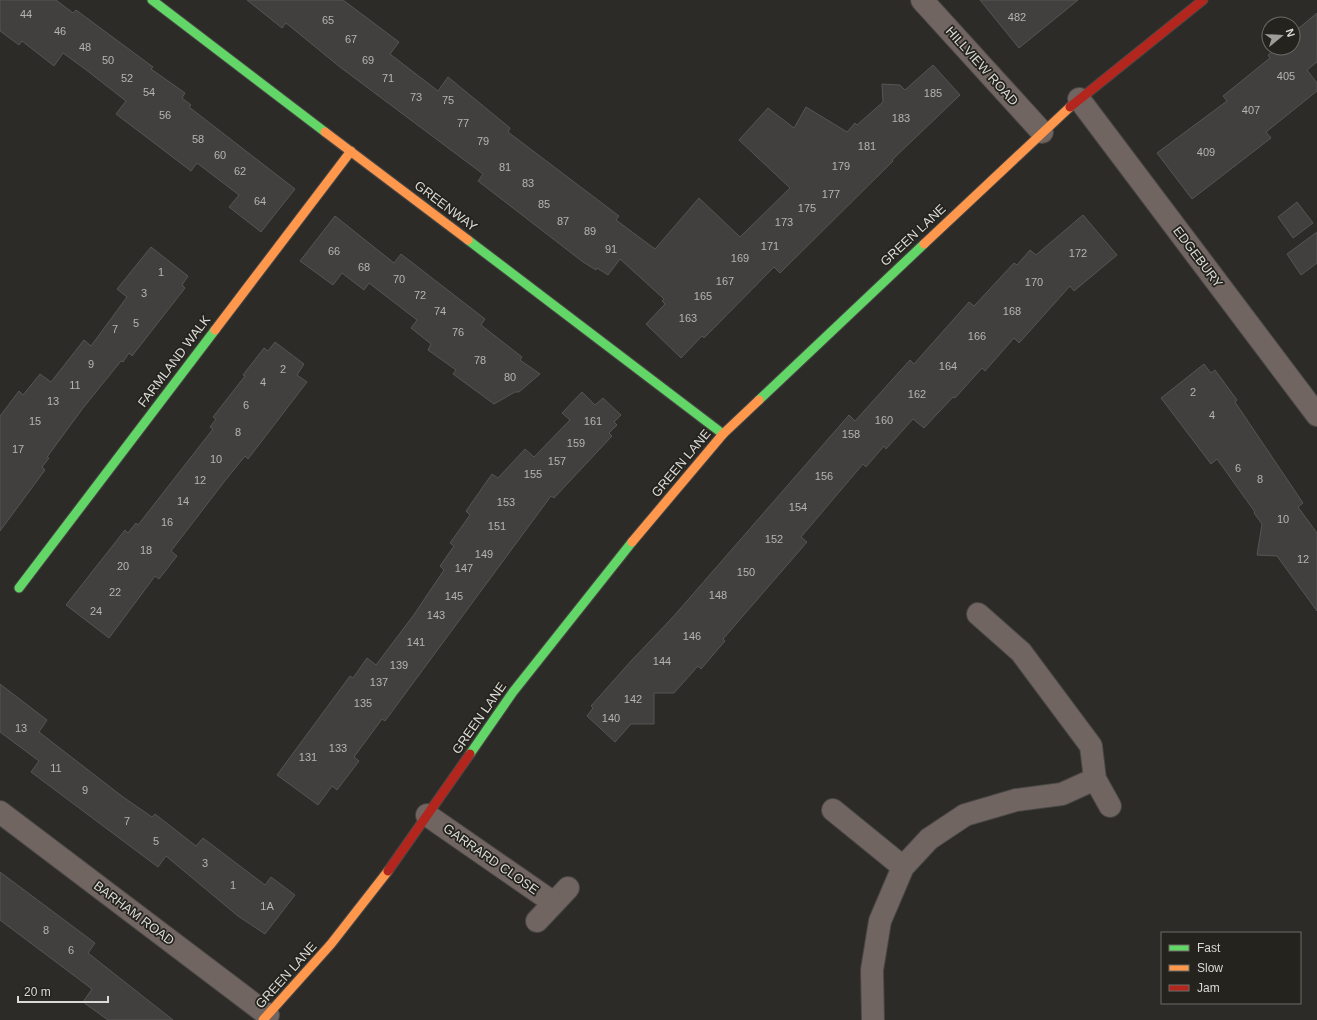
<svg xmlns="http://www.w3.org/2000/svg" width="1317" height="1020" viewBox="0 0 1317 1020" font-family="Helvetica,sans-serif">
<rect width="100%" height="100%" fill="#2d2b28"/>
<!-- building -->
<path fill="#42403e" stroke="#565553" d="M0,0H56L73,13L76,10L153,67L151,69L185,93L182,98L191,105L189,107L295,189L261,232L229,207L239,195L197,163L191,171L116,114L126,101L85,69L63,53L54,66L22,41L19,45L0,31Z
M247,0H343L399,42L390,54L438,91L448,77L510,128L508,132L619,216L616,220L655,249L699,198L740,237L790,188L739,140L768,108L794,128L806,107L847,132L855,123L857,125L883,102L882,84L900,85L905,90L933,65L960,95L892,160L893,161L780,273L774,267L704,338L702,336L681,358L646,324L665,304L662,301L664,299L620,259L608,275L597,268L596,270L583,262L478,181L483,174L340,67L286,23L282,28Z
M980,0H1078L1019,48Z
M1317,13V62L1307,70L1317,83V91L1266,132L1271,138L1192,199L1157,153L1227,101L1223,96L1270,58L1268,55L1277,48H1293V33Z
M1297,202L1313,223L1293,238L1278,217Z
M1083,215L1117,255L1074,291L1070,286L1019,343L1014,338L985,371L982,368L955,398L953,397L924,428L913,419L886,449L884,446L866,467L863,464L801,537L807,542L723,639L725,641L701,669L698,666L674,693H654V724H631L615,742L587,716L593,708L591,706L631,661L673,617L849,415L855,421L910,360L914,364L969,302L974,306L1014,263L1017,265L1030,250L1036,255Z
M335,216L394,263L401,254L485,319L481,325L522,357L520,360L540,374L519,392H515L494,404L453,374L456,370L428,350L431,344L411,328L417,320L369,283L364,290L342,273L333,285L300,261Z
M1317,232V263L1301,275L1287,254Z
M151,247L188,276L182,285L185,288L132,356L129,353L123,362L121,361L83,408L47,457L49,458L42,467L45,470L0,531V416L19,391L23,395L40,374L51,382L84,340L91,346L127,297L117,289Z
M275,342L304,364L297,375L307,382L248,459L245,456L224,482L171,551L177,556L159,579L155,576L109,638L66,605L125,530L128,533L136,523L138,525L213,429L210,427L216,419L213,417L245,376L243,375L264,348L268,351Z
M1204,364L1211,373L1215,370L1237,400L1235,402L1303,503L1298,507L1317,533V611L1277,556L1257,555L1262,524L1254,513L1255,512L1217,459L1211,464L1161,398Z
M582,392L595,405L603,398L621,415L614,422L617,425L609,433L612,436L554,498L551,496L385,721L382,719L354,757L359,761L337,790L332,786L318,805L277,775L350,676L353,678L367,658L376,665L413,616L444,570L440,566L454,546L450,543L470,515L466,511L492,474L498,478L525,449L534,457L570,420L562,413Z
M0,684L47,720L39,732L123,797L152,817L155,814L196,846L203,838L265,885L271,877L295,895L265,934L238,916L166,856L158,867L31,772L39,761L0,732Z
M0,872L95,943L88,953L173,1020H108L83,1002L92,989L0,920Z"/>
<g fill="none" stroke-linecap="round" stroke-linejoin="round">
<defs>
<path id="street" d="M922,0L1042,132
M1079,99L1317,415
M978,614L1021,652L1091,746L1095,779L1110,806
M833,810L903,867
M0,812L268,1015
M427,815L554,903L537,921
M554,903L568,888
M873,1020L872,970L880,921L903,867L929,839L965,815L1016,800L1062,794L1095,779"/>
<path id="fast" d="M152,0L325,132
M468,240L723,434
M759,400L924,244
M19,588L215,330
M470,754L513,692L632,542"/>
<path id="slow" d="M325,132L468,240
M924,244L1070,107
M215,330L351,151
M632,542L723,434L759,400
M263,1020L331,944L388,871"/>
<path id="jam" d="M1070,107L1203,0
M388,871L470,754"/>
</defs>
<!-- street casing -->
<use href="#street" stroke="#484745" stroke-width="24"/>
<!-- fast casing -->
<use href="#fast" stroke="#484745" stroke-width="11"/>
<!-- slow casing -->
<use href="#slow" stroke="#484745" stroke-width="11"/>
<!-- jam casing -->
<use href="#jam" stroke="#484745" stroke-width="11"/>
<!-- street -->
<use href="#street" stroke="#716562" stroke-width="22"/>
<!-- fast -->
<use href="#fast" stroke="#63d668" stroke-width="9"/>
<!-- slow -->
<use href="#slow" stroke="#ff974d" stroke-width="9"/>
<!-- jam -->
<use href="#jam" stroke="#b3261e" stroke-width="9"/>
</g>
<g text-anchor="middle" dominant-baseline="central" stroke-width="3.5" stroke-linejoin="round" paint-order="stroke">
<!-- number labels -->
<g font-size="11" fill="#b5b4b1">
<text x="26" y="14">44</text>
<text x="1017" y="17">482</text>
<text x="328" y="20">65</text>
<text x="60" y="31">46</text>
<text x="351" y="39">67</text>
<text x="85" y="47">48</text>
<text x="108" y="60">50</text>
<text x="368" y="60">69</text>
<text x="1286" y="76">405</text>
<text x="127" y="78">52</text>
<text x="388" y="78">71</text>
<text x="149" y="92">54</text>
<text x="933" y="93">185</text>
<text x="416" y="97">73</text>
<text x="448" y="100">75</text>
<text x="1251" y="110">407</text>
<text x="165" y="115">56</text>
<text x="901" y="118">183</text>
<text x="463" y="123">77</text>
<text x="198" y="139">58</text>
<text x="483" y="141">79</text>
<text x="867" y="146">181</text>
<text x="1206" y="152">409</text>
<text x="220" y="155">60</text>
<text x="841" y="166">179</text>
<text x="505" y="167">81</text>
<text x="240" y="171">62</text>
<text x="528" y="183">83</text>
<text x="831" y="194">177</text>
<text x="260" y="201">64</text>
<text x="544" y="204">85</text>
<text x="807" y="208">175</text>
<text x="563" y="221">87</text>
<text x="784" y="222">173</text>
<text x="590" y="231">89</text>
<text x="770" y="246">171</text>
<text x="611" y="249">91</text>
<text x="334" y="251">66</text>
<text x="1078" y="253">172</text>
<text x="740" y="258">169</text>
<text x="364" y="267">68</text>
<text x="161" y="272">1</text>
<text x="399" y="279">70</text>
<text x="725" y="281">167</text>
<text x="1034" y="282">170</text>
<text x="144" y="293">3</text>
<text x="420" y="295">72</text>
<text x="703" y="296">165</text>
<text x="440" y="311">74</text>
<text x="1012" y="311">168</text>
<text x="688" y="318">163</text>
<text x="136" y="323">5</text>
<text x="115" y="329">7</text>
<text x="458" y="332">76</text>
<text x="977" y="336">166</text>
<text x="480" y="360">78</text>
<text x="91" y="364">9</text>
<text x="948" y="366">164</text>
<text x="283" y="369">2</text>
<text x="510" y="377">80</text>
<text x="263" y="382">4</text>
<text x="75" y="385">11</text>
<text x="1193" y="392">2</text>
<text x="917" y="394">162</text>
<text x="53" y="401">13</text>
<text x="246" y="405">6</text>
<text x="1212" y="415">4</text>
<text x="884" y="420">160</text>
<text x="35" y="421">15</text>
<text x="593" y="421">161</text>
<text x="238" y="432">8</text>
<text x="851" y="434">158</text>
<text x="576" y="443">159</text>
<text x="18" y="449">17</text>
<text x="216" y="459">10</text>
<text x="557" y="461">157</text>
<text x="1238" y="468">6</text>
<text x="533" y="474">155</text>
<text x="824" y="476">156</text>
<text x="1260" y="479">8</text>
<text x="200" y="480">12</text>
<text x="183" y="501">14</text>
<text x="506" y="502">153</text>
<text x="798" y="507">154</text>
<text x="1283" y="519">10</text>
<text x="167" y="522">16</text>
<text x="497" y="526">151</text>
<text x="774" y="539">152</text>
<text x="146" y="550">18</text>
<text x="484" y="554">149</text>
<text x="1303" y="559">12</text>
<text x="123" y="566">20</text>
<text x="464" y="568">147</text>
<text x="746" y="572">150</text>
<text x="115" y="592">22</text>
<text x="718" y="595">148</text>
<text x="454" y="596">145</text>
<text x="96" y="611">24</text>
<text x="436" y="615">143</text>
<text x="692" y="636">146</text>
<text x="416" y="642">141</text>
<text x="662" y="661">144</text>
<text x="399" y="665">139</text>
<text x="379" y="682">137</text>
<text x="633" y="699">142</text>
<text x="363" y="703">135</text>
<text x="611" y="718">140</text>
<text x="21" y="728">13</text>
<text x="338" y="748">133</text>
<text x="308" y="757">131</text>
<text x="56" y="768">11</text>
<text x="85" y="790">9</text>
<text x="127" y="821">7</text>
<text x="156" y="841">5</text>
<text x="205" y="863">3</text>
<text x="233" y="885">1</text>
<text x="267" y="906">1A</text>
<text x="46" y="930">8</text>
<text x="71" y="950">6</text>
</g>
<!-- street labels -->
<g font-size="13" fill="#dbdad7" stroke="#24231d">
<text transform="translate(982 66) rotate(48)">HILLVIEW ROAD</text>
<text transform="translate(446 206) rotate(37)">GREENWAY</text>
<text transform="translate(913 235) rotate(-43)">GREEN LANE</text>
<text transform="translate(1198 257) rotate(53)">EDGEBURY</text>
<text transform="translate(174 361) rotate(-53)">FARMLAND WALK</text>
<text transform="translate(681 463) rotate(-50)">GREEN LANE</text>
<text transform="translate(479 718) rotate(-55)">GREEN LANE</text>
<text transform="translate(491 859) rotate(35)">GARRARD CLOSE</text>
<text transform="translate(134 913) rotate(37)">BARHAM ROAD</text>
<text transform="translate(286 975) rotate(-48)">GREEN LANE</text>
</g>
</g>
<!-- legend -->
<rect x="1161" y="932" width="140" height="72" fill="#24231d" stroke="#6d6c67"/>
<rect x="1169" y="945" width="20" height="6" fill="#63d668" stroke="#6d6c67"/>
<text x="1197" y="952" font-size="12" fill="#dbdad7">Fast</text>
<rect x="1169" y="965" width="20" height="6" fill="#ff974d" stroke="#6d6c67"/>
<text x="1197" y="972" font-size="12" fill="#dbdad7">Slow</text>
<rect x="1169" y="985" width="20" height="6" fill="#b3261e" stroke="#6d6c67"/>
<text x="1197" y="992" font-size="12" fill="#dbdad7">Jam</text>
<!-- north arrow -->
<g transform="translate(1281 36) rotate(72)"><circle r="19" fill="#24231d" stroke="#6d6c67"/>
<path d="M0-3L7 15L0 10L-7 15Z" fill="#9e9d9a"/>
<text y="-6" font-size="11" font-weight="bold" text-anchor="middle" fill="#dbdad7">N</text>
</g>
<!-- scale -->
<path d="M18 996v6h90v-6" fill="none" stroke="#dbdad7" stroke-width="2"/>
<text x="24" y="996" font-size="12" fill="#dbdad7" stroke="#24231d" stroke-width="3" paint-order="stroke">20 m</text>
</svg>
